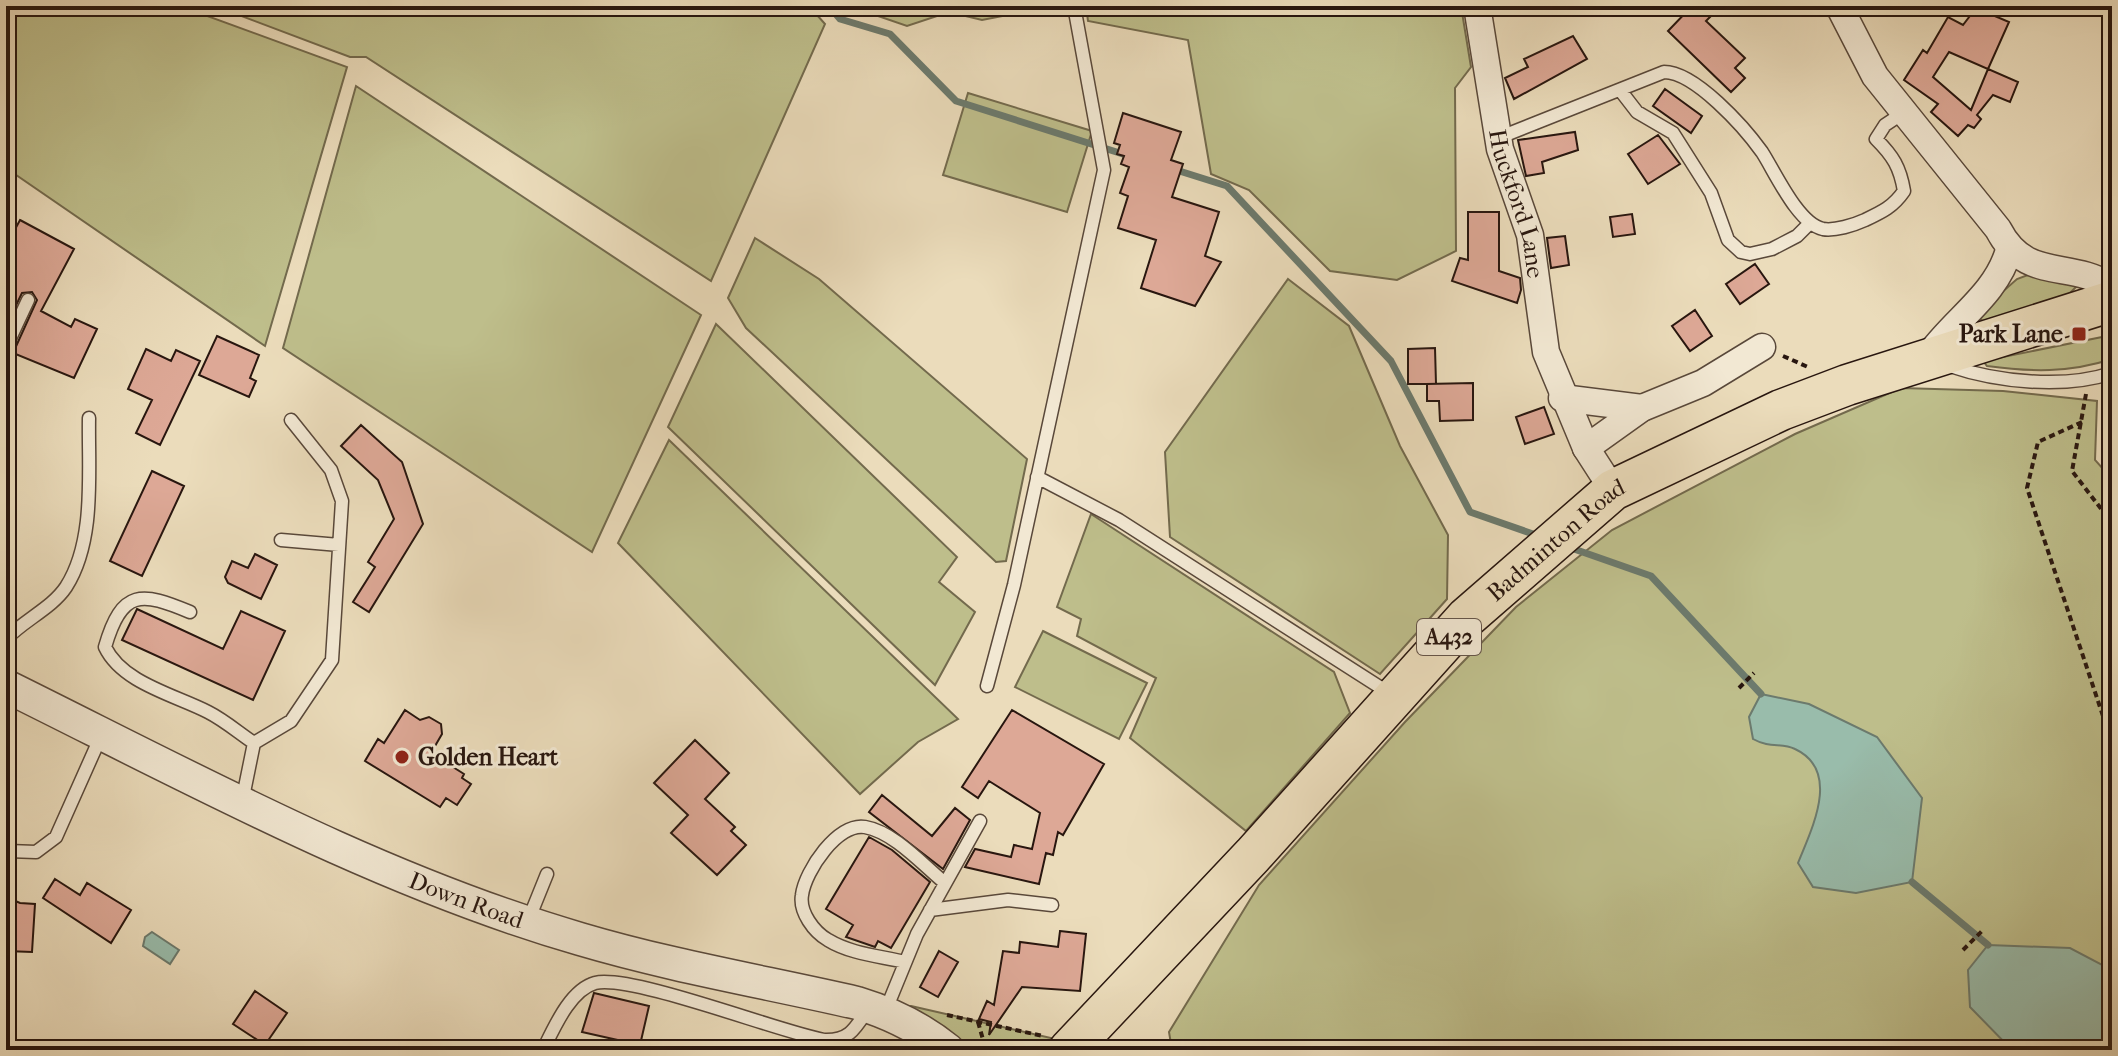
<svg xmlns="http://www.w3.org/2000/svg" width="2118" height="1056" viewBox="0 0 2118 1056" font-family="'IM FELL French Canon',serif">
<rect width="100%" height="100%" fill="#ebdcbb"/>
<filter id="stains"><feTurbulence type="fractalNoise" baseFrequency=".0025" numOctaves="4"/><feColorMatrix values="0 0 0 0 .2 0 0 0 0 .09 0 0 0 0 .02 0 0 0 .5 -.17"/></filter>
<radialGradient id="worn" r=".72"><stop offset=".6" stop-color="#630" stop-opacity="0"/><stop offset="1" stop-color="#630" stop-opacity=".3"/></radialGradient>
<!-- green -->
<path fill="#bebe8b" stroke="#736a4d" stroke-width="2" d="M6,6H180L347,67L265,346L6,168Z
M215,6H809L825,24L711,281L366,57H350Z
M849,6H1053L982,20L949,12L907,26Z
M1086,6H1461L1471,67L1455,88L1456,251L1397,280L1330,271L1249,190L1211,174L1188,40L1088,21Z
M356,86L701,315L592,552L283,348Z
M968,93L1092,131L1067,212L943,175Z
M755,238L819,279L1027,459L1006,561L996,562L746,328L728,298Z
M2033,273L2077,286L2068,295L1983,321L1975,316L2017,279Z
M1288,279L1349,326L1400,446L1448,535L1447,599L1380,674L1170,537L1165,452Z
M716,324L957,557L939,582L975,612L935,685L668,427Z
M2112,335V359C2069,373 2031,372 1987,366L1983,361Z
M1901,388L2003,391L2097,401L2095,460L2112,479V1050H1172L1169,1032L1259,885L1405,722L1516,607L1612,530L1795,434Z
M669,440L958,719L918,742L860,794L618,543Z
M1091,514L1334,672L1350,713L1246,831L1130,738L1156,678L1077,636L1081,619L1057,607Z
M1043,631L1147,683L1119,739L1015,687Z
M911,1006L1064,1041L1053,1050H969L904,1007Z"/>
<!-- water -->
<path fill="#99bcab" stroke="#6c7a6d" stroke-width="2" d="M1761,694L1809,704L1877,737L1922,798L1912,882L1856,893L1813,887L1798,863C1811,830 1842,771 1795,749C1781,742 1771,749 1753,739L1749,717Z
M152,932L179,950L170,964L143,946L145,937Z
M1988,945L2070,948L2112,970V1050L2011,1049L1970,1007L1968,970Z"/>
<g fill="none" stroke-linecap="round" stroke-linejoin="round">
<!-- stream -->
<path stroke="#6c7a6d" stroke-width="7" d="M829,6L840,19L890,34L956,101L1126,155
M1173,169L1227,186L1391,361L1470,512L1533,534
M1574,549L1651,576L1761,694
M1912,882L1988,945"/>
</g>
<!-- building -->
<path fill="#dda896" stroke="#28160f" stroke-width="2" fill-rule="evenodd" d="M1692,6H1703L1712,15L1706,21L1745,58L1735,68L1745,78L1731,92L1668,31Z
M1976,8L2009,22L1988,69L2018,82L2010,102L1993,95L1977,115L1981,119L1974,128L1968,125L1958,136L1931,112L1938,104L1904,80L1923,50L1927,53L1948,17L1963,25ZM1949,52L1988,69L1971,110L1933,77Z
M1573,36L1587,59L1514,99L1505,78L1528,67L1524,59Z
M1665,89L1702,116L1691,133L1653,106Z
M1123,113L1181,132L1171,160L1183,164L1172,197L1219,212L1205,256L1221,262L1195,306L1141,288L1156,240L1118,228L1128,196L1120,193L1129,167L1121,164L1124,156L1117,154L1120,145L1114,143Z
M1575,132L1578,150L1542,162L1544,173L1526,176L1518,140Z
M1658,135L1680,164L1648,184L1628,154Z
M1468,212H1499V271L1520,278L1521,290L1517,303L1452,281L1460,258L1468,260Z
M1632,214L1635,234L1613,237L1610,217Z
M20,220L74,249L41,311L71,327L75,319L97,329L74,378L13,353L37,300L32,292L22,293L6,326V246Z
M1565,236L1569,265L1551,268L1547,238Z
M1755,264L1769,284L1740,304L1726,284Z
M1695,310L1712,336L1690,351L1672,326Z
M217,336L259,355L250,378L256,381L249,397L199,375Z
M1435,348L1436,384H1408V349Z
M146,349L171,361L176,350L200,361L160,445L136,433L152,400L128,389Z
M1473,383V420L1440,421L1439,401H1427V384Z
M1544,407L1554,434L1525,444L1516,417Z
M361,425L402,462L423,524L369,612L353,602L375,567L368,562L394,519L378,480L341,446Z
M152,471L184,486L142,576L110,561Z
M255,554L277,565L261,599L228,583L225,577L232,561L248,568Z
M137,609L223,649L241,611L285,631L253,700L122,640Z
M405,710L420,720L429,717L441,724L442,734L431,753L464,774L462,778L471,784L457,805L446,798L440,807L365,761L378,739L384,743Z
M1012,710L1104,764L1063,835L1058,832L1053,855L1046,853L1039,884L965,867L975,849L1011,857L1014,845L1032,849L1040,813L989,781L978,798L962,787Z
M695,740L729,773L705,799L735,827L731,831L746,845L717,875L671,833L688,815L654,783Z
M882,795L932,836L955,808L970,820L943,869L869,812Z
M869,837L892,850L930,882L891,948L878,941L875,947L846,937L853,925L826,909Z
M55,879L80,895L87,883L131,910L111,943L43,898Z
M6,897L20,903L35,904L32,952L6,951Z
M1060,931L1086,934L1080,991L1022,987L989,1035L991,1022L979,1019L987,1001L994,1005L1003,951L1019,953L1020,942L1058,947Z
M939,951L958,962L938,997L920,987Z
M255,991L287,1013L265,1045L233,1024Z
M594,993L649,1006L640,1045L582,1032Z"/>
<g fill="none" stroke-linecap="round" stroke-linejoin="round">
<defs>
<path id="service" d="M1620,90L1637,112L1673,133L1711,193L1728,240L1741,252L1750,254L1772,249L1797,236L1810,223
M1498,138L1664,72C1695,72 1744,127 1762,152C1775,172 1798,224 1823,229C1835,231 1854,225 1865,220C1882,212 1893,207 1904,191C1900,167 1893,156 1876,139L1885,125L1903,113
M6,347L28,300
M1950,366C1997,382 2064,389 2112,373
M1037,477L1119,520L1389,693
M281,540L339,545
M190,612C142,592 122,588 105,647C122,683 175,695 208,712C224,720 239,733 254,743
M6,639C24,620 52,608 66,587C96,540 88,471 89,418
M987,686L1014,585L1104,170L1074,6
M242,802L254,743L291,721L332,660L342,501L331,470L291,420
M8,851L36,852L56,837L101,736
M930,910L1008,900L1052,905
M528,921L547,874
M905,962C880,956 851,954 828,940C814,932 799,912 802,895C805,871 838,822 865,827C894,832 923,865 945,883
M885,1012L917,934L980,821
M543,1050C554,1028 570,990 595,983C631,974 777,1031 824,1040C849,1041 855,1029 868,1009"/>
<g id="minor">
<path id="s1" d="M1477,6L1500,149L1530,235L1546,352L1586,448L1613,490"/>
<path d="M1839,6L1875,76L1998,229C2026,283 2068,259 2112,287"/>
<path d="M1927,358C1953,320 1996,296 2009,250"/>
<path d="M1562,398L1642,408"/>
<path d="M1586,448L1642,408L1703,383L1762,347"/>
</g>
<g id="tertiary">
<path id="s2" d="M6,686C192,778 380,881 580,939C671,966 765,982 857,1003C890,1013 921,1028 948,1050"/>
</g>
<g id="primary">
<path id="s3" d="M1069,1050L1253,855L1466,618L1613,490L1781,410L1847,385L2112,301"/>
</g>
</defs>
<!-- service casing -->
<use href="#service" stroke="#59483a" stroke-width="15"/>
<!-- minor casing -->
<use href="#minor" stroke="#59483a" stroke-width="29"/>
<!-- tertiary casing -->
<use href="#tertiary" stroke="#59483a" stroke-width="35"/>
<!-- primary casing -->
<use href="#primary" stroke="#28160f" stroke-width="43"/>
<!-- path -->
<path stroke="#28160f" stroke-width="4" stroke-dasharray="6 4" stroke-linecap="butt" d="M1783,356L1808,367
M2086,394L2072,471L2112,523
M2082,422L2038,442L2027,488L2112,743
M1739,688L1754,673
M1963,950L1983,930
M947,1015L1043,1036
M978,1022L986,1050
M1016,1050L1040,1042"/>
<!-- service -->
<use href="#service" stroke="#f2e8d3" stroke-width="12"/>
<!-- minor -->
<use href="#minor" stroke="#f2e8d3" stroke-width="26"/>
<!-- tertiary -->
<use href="#tertiary" stroke="#f2e8d3" stroke-width="32"/>
<!-- primary -->
<use href="#primary" stroke="#ebdcbb" stroke-width="40"/>
</g>
<!-- markers -->
<g fill="#8f2418" stroke="#f2e8d3" stroke-width="3">
<rect x="2071" y="326" width="16" height="16" rx="4"/>
<circle cx="402" cy="757" r="8"/>
</g>
<g text-anchor="middle" dominant-baseline="central" stroke-width="6" stroke-linejoin="round" paint-order="stroke">
<!-- shield labels -->
<rect fill="#f2e8d3" stroke="#65554a" stroke-width="2" x="1417" y="619" width="64" height="36" rx="6"/>
<g font-size="22" font-weight="bold" fill="#28160f">
<text x="1449" y="637">A432</text>
</g>
<!-- street labels -->
<g font-size="24" fill="#28160f" stroke="#f2e8d3">
<text stroke="none"><textPath href="#s1" startOffset="202">Huckford Lane</textPath></text>
<text stroke="none"><textPath href="#s3" startOffset="706">Badminton Road</textPath></text>
<text stroke="none"><textPath href="#s2" startOffset="508">Down Road</textPath></text>
</g>
<!-- poi labels -->
<g font-size="24" font-weight="bold" fill="#28160f" stroke="#f2e8d3" text-anchor="end">
<text x="2063" y="334">Park Lane</text>
<text x="418" y="757" text-anchor="start">Golden Heart</text>
</g>
</g>
<!-- margin -->
<rect width="2118" height="1056" fill="none" stroke="#ebdcbb" stroke-width="32"/>
<rect x="8" y="8" width="2102" height="1040" fill="none" stroke="#28160f" stroke-width="4"/>
<rect x="16" y="16" width="2086" height="1024" fill="none" stroke="#28160f" stroke-width="2"/>
<rect width="100%" height="100%" filter="url(#stains)"/>
<rect width="100%" height="100%" fill="url(#worn)"/>
</svg>
